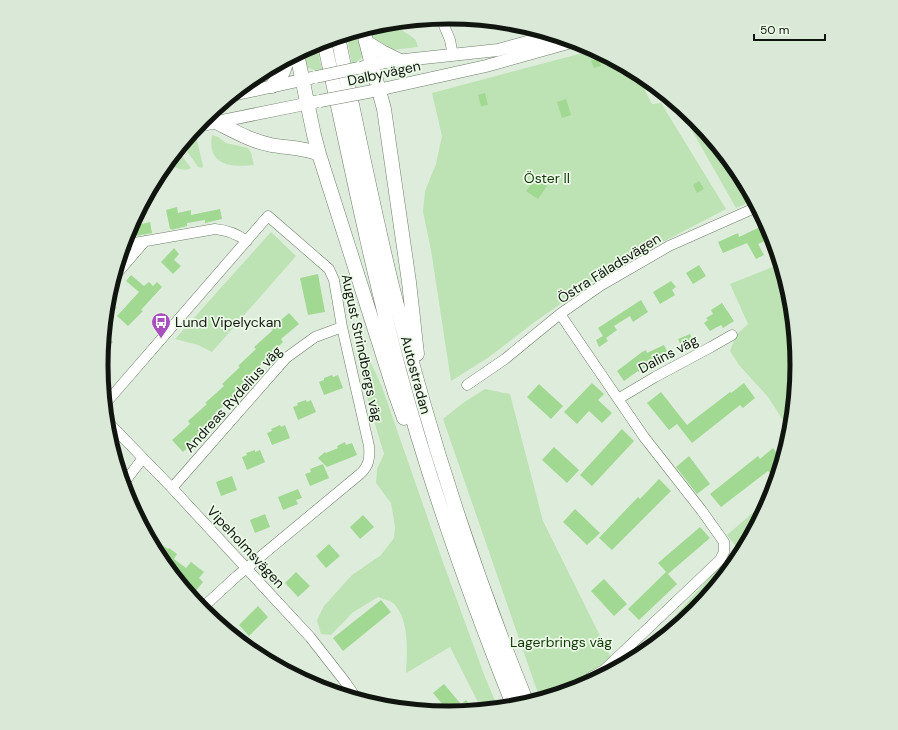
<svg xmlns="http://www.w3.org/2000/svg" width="898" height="730" viewBox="0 0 898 730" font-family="'DM Sans',sans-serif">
<rect width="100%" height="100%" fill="#deeddb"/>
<!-- green -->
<path fill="#bde2b3" d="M398,22C399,33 411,33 416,41C417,43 417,45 418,47L391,50L373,39L369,28L381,24Z
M358,31L364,55L356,63L352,64L346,34Z
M316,43L322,70L317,71L306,67L303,51Z
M594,50L647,79L642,85L652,104L661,103L726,209L636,256L595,280L536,321L489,357L451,381L431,250L423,212L425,191L436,164L442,136L432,93Z
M280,63C274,78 258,83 243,86L256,76Z
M677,104L695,119L738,172L754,200L736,208Z
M212,135L218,137L226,143L248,148L251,153L254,165C231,167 207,166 212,135Z
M196,136L203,166L202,168L198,167C193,160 188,151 180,146L188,137Z
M176,151L183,157L191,168C183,173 174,166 166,164Z
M271,232L296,256L212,352L198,345L175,339Z
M780,264L790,297L797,365L790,433L788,441L783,420L768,397L739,365L730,351L736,335L748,324L730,284Z
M353,324L382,387L444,565L485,677L498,708L482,710L450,647L406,673C407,652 410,619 393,603C389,600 382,599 378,597L352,613L331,635L321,634L317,620L324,606L352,575L381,555L394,538L395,527L391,503L376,483L377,469L384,454L363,384Z
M485,389L510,394L543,521L613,662L549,696L540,699L443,419L463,403Z
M771,497L770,498L741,553L727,535Z
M729,556L735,563L695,611L639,656Z"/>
<!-- building -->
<path fill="#a1d892" d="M599,58L601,66L594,68L591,61Z
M485,93L488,105L481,106L478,95Z
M566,99L571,115L562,118L557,102Z
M536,179L547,186L538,199L526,191Z
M699,181L704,189L697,193L693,185Z
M177,207L178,213L191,210V215L220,209L222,219L205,223V220L187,223V226L171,230L172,229H170L166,210Z
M150,222L152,233L135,236L133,226Z
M766,224L772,238L758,244L764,255L756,259L747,243L723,253L718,242L738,233L739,237Z
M174,248L179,254L174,260L181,266L173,274L161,262Z
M699,265L706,276L693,284L686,273Z
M318,274L325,312L308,315L300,278Z
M131,275L144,286L149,282L153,286L157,282L162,287L141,310L143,311L128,326L117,316L139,292L126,281Z
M671,281L676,287L672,290L675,295L660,304L653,292Z
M108,299L117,308L105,320L107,308Z
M641,300L648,312L633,322L630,316L614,326L617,330L606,338L608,341L599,347L596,340L603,336L598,328Z
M722,303L734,321L723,328L721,325L710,331L704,323L708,320L706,318L713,314L711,310Z
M289,313L299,324L281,339L283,342L265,359L266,360L248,376L250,378L232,395L234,397L215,413L217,416L198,433L201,435L183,452L172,440L190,424L188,421L207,404L205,403L224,386L222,384L240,367L238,366L256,349L254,347L273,330L271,329Z
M104,333L113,342L102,354Z
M690,334L695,345L683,350L678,339Z
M664,345L669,355L650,364L639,372L638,371L624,381L617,371L642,352L646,350L647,353Z
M332,375L333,377L338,375L343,388L324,395L319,382L324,380V378Z
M592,383L604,394L598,400L612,413L602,423L589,411L577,424L564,412Z
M744,383L755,398L743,408L740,405L692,443L677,424L669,430L647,403L661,392L687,425L730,392L731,393Z
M539,384L563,406L551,419L527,397Z
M306,400L307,402L311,400L316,412L298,420L293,407L298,405L297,403Z
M280,425L281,427L285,425L290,438L272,445L267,433L272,431L271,429Z
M622,429L634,441L592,486L580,475Z
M345,442L346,445L352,443L357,455L327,467L318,458L325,452L326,453L338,448L337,446Z
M554,447L579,470L567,483L542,460Z
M773,448L782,460L781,465L770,473L768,471L721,507L710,494L758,456L760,459Z
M255,450V452L260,450L265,462L247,470L242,457L247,455L246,453Z
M689,456L710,484L697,494L676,467Z
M323,464L329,478L310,486L305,474L311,472L310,469Z
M232,476L237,490L221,496L216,482Z
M659,479L671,491L612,550L599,538L638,497L640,499Z
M298,489L302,498L296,500L298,504L283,510L278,497Z
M575,509L600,533L587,545L563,522Z
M265,514L270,527L255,533L250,520Z
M363,515L374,527L360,539L350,527Z
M700,527L710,538L668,574L658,563Z
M146,533L168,549L169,548L177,554L174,559L186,568L191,562L204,572L199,578L203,582L195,592L171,572L160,558Z
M329,544L340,556L326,568L316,556Z
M296,572L310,586L298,597L285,583Z
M666,572L677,584L639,620L628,609Z
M604,579L627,604L614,616L591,591Z
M381,600L391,612L343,651L333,638Z
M258,606L268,617L249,636L239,625Z
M444,684L460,703L449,712L433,693Z
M466,700L472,707L467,711L464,712L459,706Z"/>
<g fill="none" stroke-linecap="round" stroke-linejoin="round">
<defs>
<path id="minor" d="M441,18L450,40L453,55
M123,245L215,229C227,230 237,234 247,241
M114,277L145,241
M560,314L644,437L702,511L724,542V552L720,560L604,670L591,677
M467,385L505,359L560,314L600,286L669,246L757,207
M618,399L655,377L711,347L732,335
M105,404L268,216L329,269L334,280L342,327L369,446C370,458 369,466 360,474L237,576L201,609
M106,420L172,488L310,637L346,683L357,699
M123,484L143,458
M172,488L286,358L315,337L342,327"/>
<path id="major" d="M363,67L386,62L498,50L553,35
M373,91L486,66L575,41
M232,95L311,78
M197,126L315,102"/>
<path id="highway" d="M363,29L372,65L384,109L409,282L417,354
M338,37C355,120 372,203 392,286C427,428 472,568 527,703
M324,41C348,151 370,261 399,370C430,485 470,597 514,707
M366,42L382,52L400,61
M297,54L314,135L319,154L395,393L404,418
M272,86L283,72L288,58
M216,122C234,131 251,141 271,145C287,148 303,147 319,154"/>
</defs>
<!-- minor casing -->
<use href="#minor" stroke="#707d6c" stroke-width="11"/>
<!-- major casing -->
<use href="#major" stroke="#707d6c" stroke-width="13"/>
<!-- highway casing -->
<use href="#highway" stroke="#707d6c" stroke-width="15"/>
<!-- minor -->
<use href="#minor" stroke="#fff" stroke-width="10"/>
<!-- major -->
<use href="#major" stroke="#fff" stroke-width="12"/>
<!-- highway -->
<use href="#highway" stroke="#fff" stroke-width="14"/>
<defs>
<path id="major-bridge" d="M316,77L358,68
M320,101L373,91"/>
</defs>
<!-- major-bridge casing -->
<use href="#major-bridge" stroke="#707d6c" stroke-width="13" stroke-linecap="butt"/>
<!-- major-bridge -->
<use href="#major-bridge" stroke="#fff" stroke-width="12"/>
</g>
<!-- icons -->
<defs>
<symbol id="bus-pin" viewBox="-11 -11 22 30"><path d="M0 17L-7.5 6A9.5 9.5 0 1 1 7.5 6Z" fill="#a850bd" stroke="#ecfae8"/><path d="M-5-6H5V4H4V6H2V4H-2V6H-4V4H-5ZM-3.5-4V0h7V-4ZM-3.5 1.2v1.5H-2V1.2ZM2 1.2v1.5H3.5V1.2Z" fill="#fff"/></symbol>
</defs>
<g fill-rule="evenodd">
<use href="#bus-pin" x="150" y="311" width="22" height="30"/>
</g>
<g text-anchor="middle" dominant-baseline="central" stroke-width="3.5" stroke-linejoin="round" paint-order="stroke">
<!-- street labels -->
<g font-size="14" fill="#10150f" stroke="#ecfae8">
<text transform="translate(384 73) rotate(-12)">Dalbyvägen</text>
<text transform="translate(609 268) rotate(-32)">Östra Fäladsvägen</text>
<text transform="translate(362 348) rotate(78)">August Strindbergs väg</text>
<text transform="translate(668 354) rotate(-28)">Dalins väg</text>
<text transform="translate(416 375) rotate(75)">Autostradan</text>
<text transform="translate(233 399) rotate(-48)">Andreas Rydelius väg</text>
<text transform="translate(246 547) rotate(47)">Vipeholmsvägen</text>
</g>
<!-- park labels -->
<g font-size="14" fill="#133707" stroke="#ecfae8">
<text x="547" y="178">Öster II</text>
<text x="561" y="642">Lagerbrings väg</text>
</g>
<!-- poi labels -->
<g font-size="14" fill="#10150f" stroke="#ecfae8" text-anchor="start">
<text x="175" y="322">Lund Vipelyckan</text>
</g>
</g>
<!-- crop -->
<path d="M0 0H898V730H0ZM108 365a341 341 0 1 1 682 0a341 341 0 1 1-682 0Z" fill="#dae8d7" fill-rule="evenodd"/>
<path fill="none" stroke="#10150f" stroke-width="5" d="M108 365a341 341 0 1 1 682 0a341 341 0 1 1-682 0Z"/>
<!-- scale -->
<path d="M754 34v6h71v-6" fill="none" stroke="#10150f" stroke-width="2"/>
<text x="760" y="34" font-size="12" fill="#10150f" stroke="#ecfae8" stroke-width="3" paint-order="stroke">50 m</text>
</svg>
